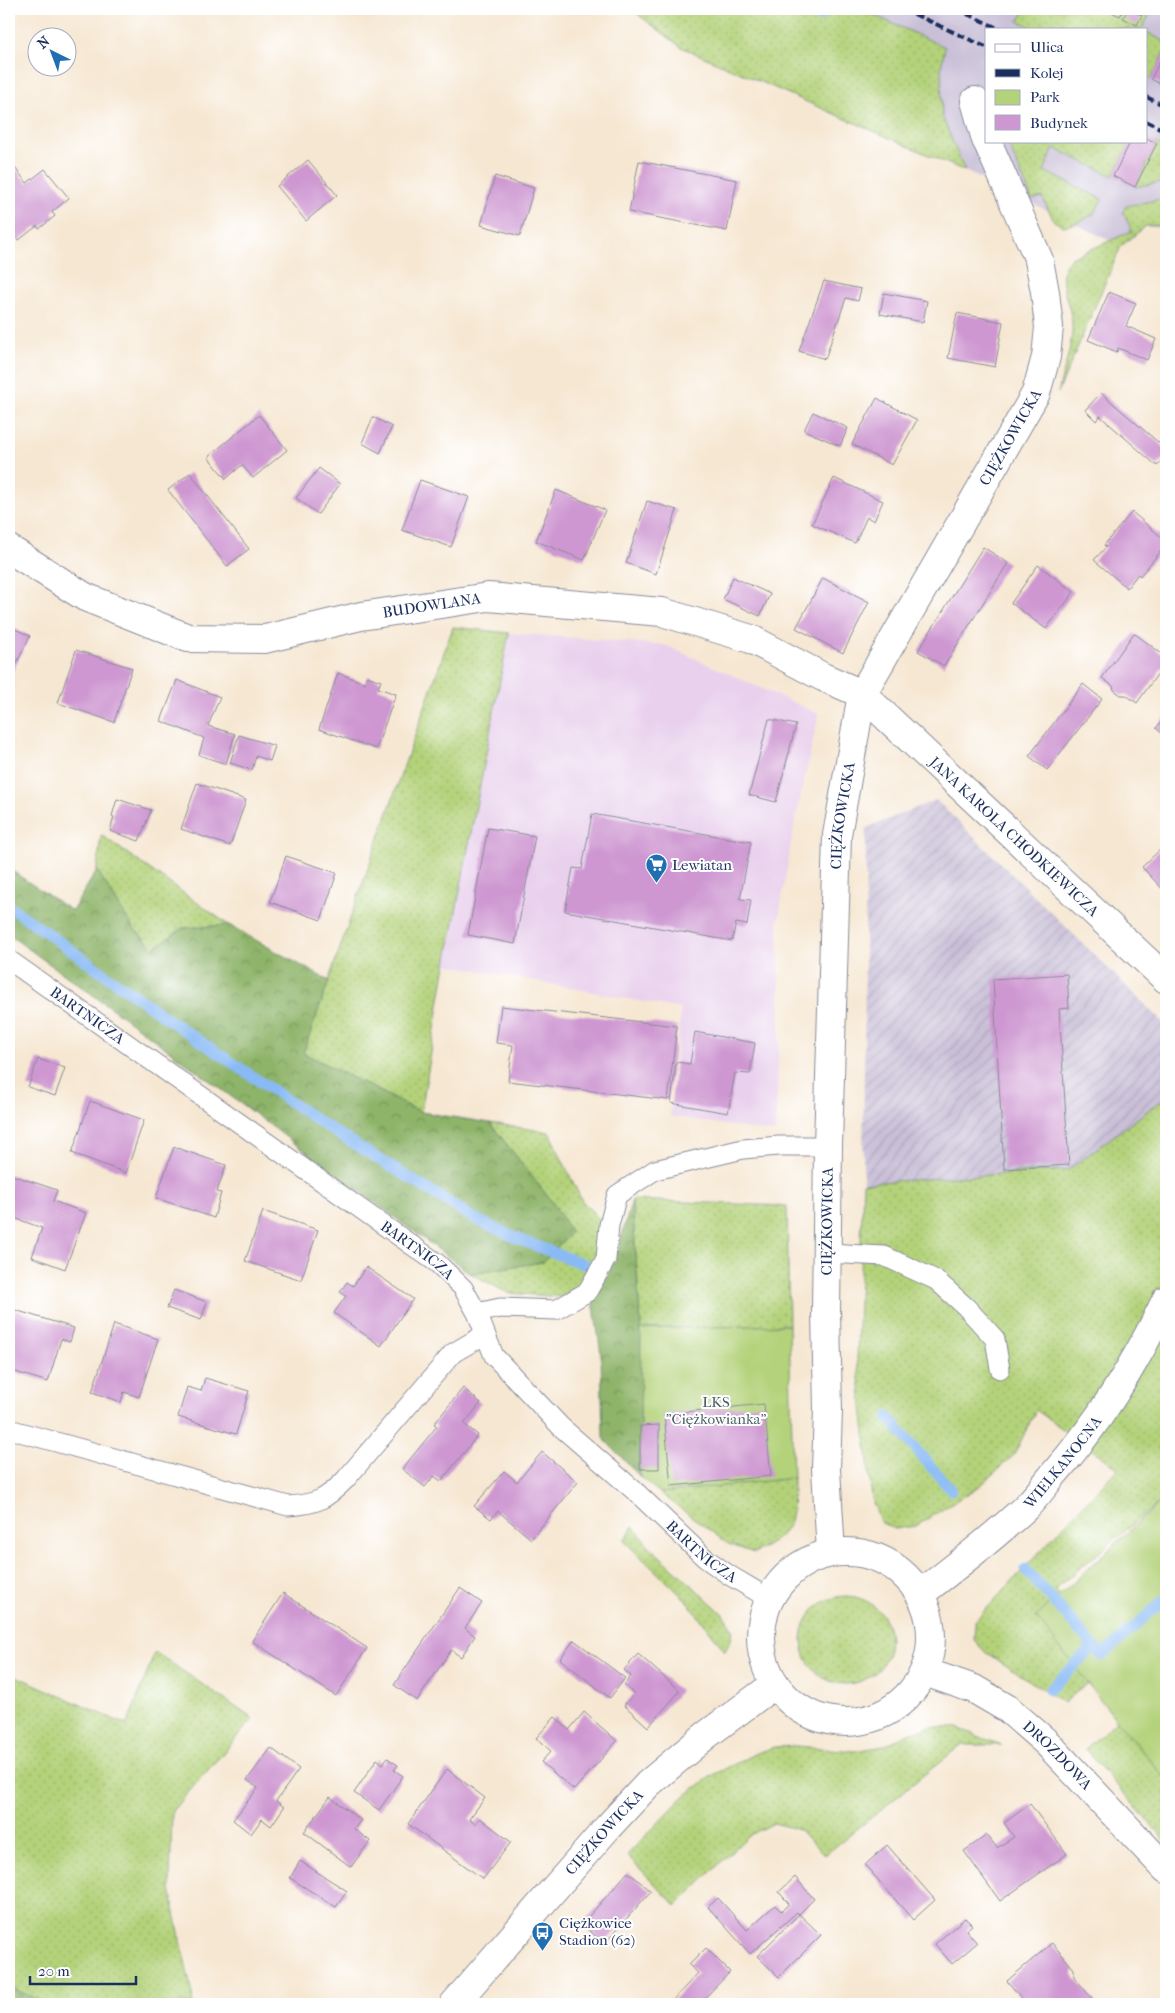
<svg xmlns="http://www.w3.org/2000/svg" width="1175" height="2013" viewBox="0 0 1175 2013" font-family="'IM FELL French Canon',serif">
<defs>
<pattern id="industrial-furrows" width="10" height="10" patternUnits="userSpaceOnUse" patternTransform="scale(1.25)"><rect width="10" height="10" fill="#c9bfd7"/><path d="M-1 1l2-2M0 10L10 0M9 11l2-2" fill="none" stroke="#aca4bb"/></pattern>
<pattern id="grass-dots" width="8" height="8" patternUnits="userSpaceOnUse" patternTransform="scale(1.25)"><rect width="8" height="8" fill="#b3d279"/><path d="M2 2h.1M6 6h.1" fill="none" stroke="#99b56b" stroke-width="1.8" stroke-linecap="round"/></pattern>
<pattern id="forest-crowns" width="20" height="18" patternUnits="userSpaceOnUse" patternTransform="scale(1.25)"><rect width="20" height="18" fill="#8eb469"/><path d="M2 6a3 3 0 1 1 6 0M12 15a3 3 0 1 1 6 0" fill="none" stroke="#73935a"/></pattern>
</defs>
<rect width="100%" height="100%" fill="#fff"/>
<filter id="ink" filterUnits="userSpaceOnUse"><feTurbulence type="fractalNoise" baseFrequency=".02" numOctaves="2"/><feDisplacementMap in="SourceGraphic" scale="10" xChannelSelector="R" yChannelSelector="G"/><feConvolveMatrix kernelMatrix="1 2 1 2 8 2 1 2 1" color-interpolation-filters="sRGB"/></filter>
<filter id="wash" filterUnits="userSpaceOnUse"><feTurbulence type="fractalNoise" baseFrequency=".0096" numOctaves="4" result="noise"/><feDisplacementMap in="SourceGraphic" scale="20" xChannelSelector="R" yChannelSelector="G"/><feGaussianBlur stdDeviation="1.12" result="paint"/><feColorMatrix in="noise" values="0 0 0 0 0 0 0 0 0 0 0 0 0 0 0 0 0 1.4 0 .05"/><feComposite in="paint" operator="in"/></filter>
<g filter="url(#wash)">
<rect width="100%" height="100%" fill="#f6e7d2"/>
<!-- built -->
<path fill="#e9d1ed" d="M509,633L665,645L819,714L794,826L778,922L780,1025L775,1133L670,1116L681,1009L446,964Z"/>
<!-- industrial -->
<path fill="url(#industrial-furrows)" d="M936,800L1166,1025V1097L1068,1170L863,1183L866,828Z"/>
<!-- railway -->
<path fill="#c9bfd7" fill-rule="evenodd" d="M631,9H1166V229L1146,226L1121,246L965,171L681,47ZM986,29H1146V141H986Z"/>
<!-- grass -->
<path fill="url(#grass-dots)" stroke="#67806c" d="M631,9H860L945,47L941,68L942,116L965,171L681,47Z
M1027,9H1153L1142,29H1035L1018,21Z
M1146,32L1166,42V49L1151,79L1146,76Z
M1007,141H1131L1113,176L1054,148L1044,171L1102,199L1094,214L1074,224L1063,226L1054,221L1042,197L1032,200Z
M1157,143L1166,149V181L1135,187Z
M1166,198V225L1146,226L1121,246L1058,393C1062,375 1074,342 1072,324C1071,302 1052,276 1071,258L1132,231L1123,212L1126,206Z
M453,627L509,633L446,964L421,1112L303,1053Z
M101,835L229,925L183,928L154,948L133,928L97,870Z
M1166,1097V1497L1062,1583L1056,1591L1118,1657L1064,1703L985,1652L974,1640L975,1621L1118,1468L1036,1410L1014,1455L981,1485L916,1526L894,1529L880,1522L872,1499L857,1359L863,1183L1068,1170Z
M490,1123L549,1132L582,1201L600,1219L599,1249L586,1280L562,1297L508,1293L470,1273L543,1262L552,1202Z
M632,1200L787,1206L789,1325L641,1329Z
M793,1478C792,1522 796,1531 754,1553L728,1544L660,1493Z
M633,1526L651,1548L722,1613L733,1629L731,1640L725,1651L686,1600L624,1541Z
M802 1640a44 44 0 1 1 88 0a44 44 0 1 1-88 0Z
M155,1652L253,1719L172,1811L170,1889L194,2004H47L9,1987V1673L127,1725Z
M1117,1721L1166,1779V1842L1085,1749Z
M932,1727H955L1001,1745H961L825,1855L799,1830L774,1823L748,1836L676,1906L627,1855L684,1796L713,1775L756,1753L774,1747L797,1746L855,1751L884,1746L908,1733Z"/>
<!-- forest -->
<path fill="url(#forest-crowns)" stroke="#547264" d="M9,869L72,911L97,870L133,928L154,948L183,928L229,925L329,981L303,1053L421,1112L490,1123L552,1202L571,1232L543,1262L470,1273L118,1013L9,935Z
M632,1200L641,1329L640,1477L603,1438L601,1355L593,1300L614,1263Z
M9,1987L47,2004H9Z"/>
<!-- green -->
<path fill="#b3d279" stroke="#67806c" d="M789,1325L793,1478L660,1493L640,1477L641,1329Z
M1166,1497V1779L1117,1721L1036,1617Z"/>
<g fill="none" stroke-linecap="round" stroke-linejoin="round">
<!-- stream -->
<path stroke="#89baf5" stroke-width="11" d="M803,9L820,16
M9,906L175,1024L327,1127L477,1220L523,1241L586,1265
M888,1417L951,1490
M1025,1569L1102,1656L1166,1598
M1049,1690L1094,1646"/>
</g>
<g id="blocks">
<!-- building -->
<path fill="#ce97d1" d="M1110,9H1124L1120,16L1109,11Z
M1128,9L1142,15L1137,25L1123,18Z
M1166,49V87L1151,79Z
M1146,138L1157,143L1135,187L1113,176L1131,141H1146Z
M308,160L337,195L306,221L277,186Z
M639,161L737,180L727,231L629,212Z
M11,163L27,183L45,169L69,198L52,212L55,216L39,229L37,226L19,240L9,228V222L13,220L9,215V165Z
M495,176L534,188L520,236L481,225Z
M824,281L861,289L858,301L846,298L825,359L799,351Z
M1109,292L1136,303L1126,326L1156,339L1147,360L1118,348L1117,352L1088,340Z
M884,293L927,301L923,322L880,314Z
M957,313L1003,322L995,367L948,358Z
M1101,393L1166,449V455L1157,466L1100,416L1096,421L1085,410Z
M877,398L917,420L892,465L852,444Z
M813,412L848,428L840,446L804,430Z
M259,415L287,450L253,478L242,465L226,479L208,457Z
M373,417L392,427L380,453L362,443Z
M319,468L340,484L318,514L296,498Z
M190,473L249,549L227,566L168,490Z
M834,478L883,501L874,521L867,517L855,543L812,524Z
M420,480L469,497L451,547L402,530Z
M556,490L605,510L584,560L536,541Z
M647,501L677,510L656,574L626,563Z
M1132,512L1166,541V545L1140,576L1138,574L1127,588L1094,560L1106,547L1104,545Z
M983,547L1008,563L944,666L918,651Z
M1038,565L1074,592L1046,629L1011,603Z
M733,577L770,594L760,616L723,599Z
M823,578L869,602L843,653L796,628Z
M9,626L30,636L12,673L9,671Z
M1134,633L1166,657V662L1137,703L1126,695H1121L1114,690L1113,686L1102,678Z
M76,650L132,668L114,722L58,703Z
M338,673L365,683L367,676L381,681L378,688L396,694L376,749L319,729Z
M177,680L220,697L208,726L235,734L226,764L199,755L204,738L161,721Z
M1083,684L1102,699L1047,770L1029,756Z
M1166,716V737L1156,728Z
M769,719L796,725L776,802L749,795Z
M239,735L275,746L270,761L256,756L252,770L230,763Z
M197,783L246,800L230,846L181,829Z
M117,799L151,810L139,841L110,831L114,817L112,816Z
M592,814L751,842L740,899L751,900L747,925L736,923L732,941L565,911L573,868L582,869Z
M488,828L535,836L515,944L468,935Z
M1166,844V893L1142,867Z
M286,856L337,873L321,920L270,902Z
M1067,974L1069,1008L1059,1009L1069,1165L1004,1169L993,979Z
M501,1006L677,1026L668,1100L508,1081L513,1045L496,1043Z
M695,1032L755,1043L750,1074L735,1073L728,1113L671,1103L676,1062L690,1064Z
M38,1059L65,1068L55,1096L28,1087Z
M90,1101L144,1120L126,1173L72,1153Z
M174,1147L226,1165L217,1192L221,1193L214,1218L156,1198Z
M9,1174L57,1190L53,1201L86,1213L65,1269L32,1257L42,1228L9,1216Z
M263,1211L318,1230L301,1280L245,1261Z
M366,1267L413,1299L381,1346L334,1313L346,1296L340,1292L347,1282L353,1286Z
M174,1290L207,1302L201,1320L167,1308Z
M15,1310L74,1328L70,1342L61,1339L48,1382L9,1370V1331Z
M114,1324L158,1339L139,1397L124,1392L121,1402L92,1392Z
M205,1378L249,1391L236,1434L178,1417L187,1387L201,1391Z
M463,1388L481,1403L464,1424L478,1435L441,1481L434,1476L425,1487L402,1469L437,1426L434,1424Z
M764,1404L771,1476L671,1486L664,1414Z
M659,1425V1469H640V1426Z
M542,1452L578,1482L531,1539L498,1511L491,1519L474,1506L504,1471L517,1482Z
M460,1588L482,1603L465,1628L475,1636L461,1657L451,1650L417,1701L394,1685Z
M283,1593L367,1648L336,1696L252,1641Z
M574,1640L625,1678L610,1698L560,1659Z
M638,1654L680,1691L648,1727L624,1705L634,1694L624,1685L631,1676L624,1670Z
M584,1712L617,1741L574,1790L541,1762L551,1751L536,1738L555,1717L569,1730Z
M271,1748L299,1769L276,1801L284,1807L271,1826L262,1819L251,1834L233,1820L258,1788L247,1780Z
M387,1758L398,1765L394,1770L403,1776L379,1810L354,1793L377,1759L383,1764Z
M447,1769L485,1798L469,1819L475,1824L480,1818L511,1842L483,1879L408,1824Z
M330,1797L361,1820L354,1829L370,1841L351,1867L304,1832Z
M1030,1804L1067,1854L1000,1901L964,1851L987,1835L997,1848L1014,1837L1004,1823Z
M887,1845L935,1900L913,1920L865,1865Z
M300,1861L347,1891L336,1907L290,1878Z
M628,1872L651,1891L604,1944L582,1924Z
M795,1877L814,1899L799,1914L797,1912L750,1954L708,1907L718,1898L747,1930L775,1905L781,1911L789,1904L779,1892Z
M799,1914L821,1935L779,1977L757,1956Z
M965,1918L972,1925L966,1930L977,1943L952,1964L935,1944Z
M1052,1943L1074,1969V1977L1096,2003L1095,2004H1026L1007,1981Z
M706,1948L730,1972L699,2004H671L670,2003L698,1973L689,1965Z"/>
</g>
</g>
<g filter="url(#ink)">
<use href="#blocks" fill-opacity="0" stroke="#888b98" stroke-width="1"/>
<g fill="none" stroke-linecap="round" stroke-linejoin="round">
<defs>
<g id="service">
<path id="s1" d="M9,960L437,1263L463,1288L477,1313L494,1356L561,1427L636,1492L705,1558L729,1575L768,1598"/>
<path d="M827,1253L884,1256L936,1280L966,1307L995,1339L1000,1369"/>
<path d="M477,1313L500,1308L556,1310L587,1292L606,1259L609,1225L617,1195L655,1170L743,1149L779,1146H828"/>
<path d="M9,1429L288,1506C317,1504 325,1500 345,1480L453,1353L484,1335"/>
</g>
<g id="minor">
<path d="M975,101L986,140"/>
<path id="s2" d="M9,549L85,597L188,638L265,639L361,616L488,597L662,612L751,639L823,677L862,694L1166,979"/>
<path id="s3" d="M831,1553L826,1469L828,1411L826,1311L828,1146L837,835L862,694L1036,393L1046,357L1049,327L1045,292L1039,260L987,141"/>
<path id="s4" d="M925,1672L974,1689L1008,1709L1047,1743L1166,1869"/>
</g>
<g id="tertiary">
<circle cx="846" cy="1637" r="85"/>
<path id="s5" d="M920,1594C957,1566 993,1538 1026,1507C1036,1497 1044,1486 1053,1475C1100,1422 1136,1363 1166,1300"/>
<path id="s6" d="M454,2004L608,1827L648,1784L705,1736L775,1684"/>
</g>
</defs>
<!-- service casing -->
<use href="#service" stroke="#888b98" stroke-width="21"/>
<!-- minor casing -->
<use href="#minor" stroke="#888b98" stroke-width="30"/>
<!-- tertiary casing -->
<use href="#tertiary" stroke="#888b98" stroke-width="30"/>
<!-- service -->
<use href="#service" stroke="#fff" stroke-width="19"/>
<!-- minor -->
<use href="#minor" stroke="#fff" stroke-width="28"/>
<!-- tertiary -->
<use href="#tertiary" stroke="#fff" stroke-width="28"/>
<!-- rail -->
<path stroke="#1b2f5e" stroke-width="4" stroke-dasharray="8 4" stroke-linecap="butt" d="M903,9L986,47
M956,9L1000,29
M1146,97L1166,106
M1146,121L1166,131"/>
</g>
</g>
<!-- icons -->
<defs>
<symbol id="supermarket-pin" viewBox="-11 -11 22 30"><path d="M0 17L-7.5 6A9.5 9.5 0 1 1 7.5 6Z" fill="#1f6fb2" stroke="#fff"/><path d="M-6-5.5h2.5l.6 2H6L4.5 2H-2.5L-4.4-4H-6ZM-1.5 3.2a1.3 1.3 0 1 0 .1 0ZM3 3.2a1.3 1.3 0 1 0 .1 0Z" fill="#fff"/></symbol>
<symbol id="bus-pin" viewBox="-11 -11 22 30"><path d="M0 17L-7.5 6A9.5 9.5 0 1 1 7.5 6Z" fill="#1f6fb2" stroke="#fff"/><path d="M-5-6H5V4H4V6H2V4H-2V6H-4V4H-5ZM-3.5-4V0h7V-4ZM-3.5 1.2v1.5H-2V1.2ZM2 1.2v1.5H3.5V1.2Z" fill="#fff"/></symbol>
</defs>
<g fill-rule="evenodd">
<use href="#supermarket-pin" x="644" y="852" width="25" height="34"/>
<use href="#bus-pin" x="530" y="1920" width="25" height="34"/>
</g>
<g text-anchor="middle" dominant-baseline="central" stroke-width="4" stroke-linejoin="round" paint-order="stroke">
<!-- street labels -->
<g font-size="15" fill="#1b2f5e" stroke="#fff">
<text stroke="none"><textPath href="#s3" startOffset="1158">CIĘŻKOWICKA</textPath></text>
<text stroke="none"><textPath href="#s2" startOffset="448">BUDOWLANA</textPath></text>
<text stroke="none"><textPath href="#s3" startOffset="738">CIĘŻKOWICKA</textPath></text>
<text stroke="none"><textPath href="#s2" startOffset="1105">JANA KAROLA CHODKIEWICZA</textPath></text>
<text stroke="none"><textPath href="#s1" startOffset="96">BARTNICZA</textPath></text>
<text stroke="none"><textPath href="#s3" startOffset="332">CIĘŻKOWICKA</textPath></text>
<text stroke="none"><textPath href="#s1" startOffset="501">BARTNICZA</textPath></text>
<text stroke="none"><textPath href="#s5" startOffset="195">WIELKANOCNA</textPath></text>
<text stroke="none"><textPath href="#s1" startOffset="921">BARTNICZA</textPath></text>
<text stroke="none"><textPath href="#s4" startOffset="159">DROZDOWA</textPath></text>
<text stroke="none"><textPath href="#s6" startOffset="228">CIĘŻKOWICKA</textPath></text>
</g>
<!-- poi labels -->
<g font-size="15" fill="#1b2f5e" stroke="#fff" text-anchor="start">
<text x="672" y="865">Lewiatan</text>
<text x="559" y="1923">Ciężkowice<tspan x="559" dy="17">Stadion (62)</tspan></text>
</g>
<!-- park labels -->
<g font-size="15" fill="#496066" stroke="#fff">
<text x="716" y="1402">LKS<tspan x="716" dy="17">"Ciężkowianka"</tspan></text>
</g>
</g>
<!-- margin -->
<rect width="1175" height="2013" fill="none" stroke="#fff" stroke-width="30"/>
<!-- legend -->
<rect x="985" y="28" width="162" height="115" fill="#ffffff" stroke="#a4acbf"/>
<rect x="995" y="44" width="25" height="8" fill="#ffffff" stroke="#a4acbf"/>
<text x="1030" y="52" font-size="15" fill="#1b2f5e">Ulica</text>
<rect x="995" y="69" width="25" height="8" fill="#1b2f5e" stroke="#a4acbf"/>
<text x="1030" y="78" font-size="15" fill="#1b2f5e">Kolej</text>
<rect x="995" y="90" width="25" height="15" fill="#b3d279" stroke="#a4acbf"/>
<text x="1030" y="102" font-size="15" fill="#1b2f5e">Park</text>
<rect x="995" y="115" width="25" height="15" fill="#ce97d1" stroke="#a4acbf"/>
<text x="1030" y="128" font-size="15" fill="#1b2f5e">Budynek</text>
<!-- north arrow -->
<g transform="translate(52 52) rotate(318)"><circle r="24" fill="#ffffff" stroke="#a4acbf"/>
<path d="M0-4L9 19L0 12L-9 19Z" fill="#1f6fb2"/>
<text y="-8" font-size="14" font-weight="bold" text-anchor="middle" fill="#1b2f5e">N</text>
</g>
<!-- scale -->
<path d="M30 1976v8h106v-8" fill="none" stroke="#1b2f5e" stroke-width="2.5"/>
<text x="38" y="1976" font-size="15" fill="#1b2f5e" stroke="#ffffff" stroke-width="4" paint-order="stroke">20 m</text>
</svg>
